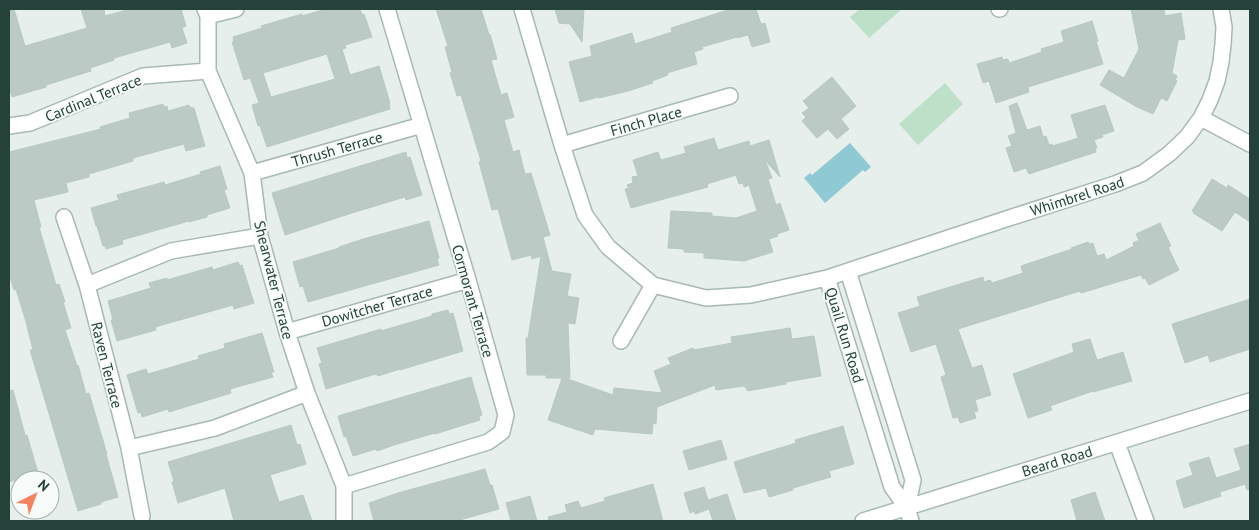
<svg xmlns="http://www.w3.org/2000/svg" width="1259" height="530" viewBox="0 0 1259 530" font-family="'PT Sans',sans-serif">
<rect width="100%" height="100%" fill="#e6efeb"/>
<!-- green -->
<path fill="#bfe0c8" d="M860,9H902L869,38L850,17Z
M945,83L963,104L918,145L899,124Z"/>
<!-- water -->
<path fill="#8ec9d4" d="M850,143L871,167L865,172L863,170L825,203L804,178L810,173L812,175Z"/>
<!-- building -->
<path fill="#bbcac4" stroke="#b8c9c2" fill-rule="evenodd" d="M9,9H14L25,46L87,28L81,9H104L105,16L130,9H181L186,26L182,28L187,43L172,48L170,42L114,58V60L90,68L91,71L46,85V87L12,97L9,87Z
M326,9H360L362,15L364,14L372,37L345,45L346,48L342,49L350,75L379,66L390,103H389L390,109L267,147L260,126H258L252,105L259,103L250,78L244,80L232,42H234L233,37L262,28L261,26L302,14V16ZM327,54L335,79L271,97L263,73Z
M436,9H481L489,35L490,34L497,59L491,60L501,95L507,93L514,117L504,120L513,152L519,150L525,174L531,173L550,235L543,237L552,271L571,274L567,296L579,298L575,324L568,323L570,378H565L613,395L614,388L662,393L654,371L671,364L668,358L693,348L694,350L732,343L731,337L790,328L792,339L814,336L821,376L786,382V384L748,391L744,386L716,390L715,385L657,407L656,424L653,423L652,434L595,429L593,435L548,420L562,378H546V375H527L526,338H528L541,256L532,259L531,255L512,260L498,209L492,210L479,162L481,161L461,95L457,96L450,73L452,72L445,47L448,46Z
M555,9H584L582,42L570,24L559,23Z
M731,9H756L761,24L765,23L770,42L752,47L748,35L737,38V37L702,47L703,49L694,52L697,64L667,73L668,75L652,81L653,83L628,91L599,98L598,97L580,102L569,62L592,56L590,46L632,33L635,44L672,32L671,28Z
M1131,9H1157L1158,11L1164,10L1165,16L1181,13L1185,39L1178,40L1172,73L1177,76L1175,80L1177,81L1167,101L1161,98L1153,114L1137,107L1100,85L1109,70L1124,78L1139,49Z
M1092,21L1098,41H1096L1103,64L1028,87L1029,92L996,103L989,81L983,83L977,64L1002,57L1003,60L1008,59L1009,63L1042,52L1041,49L1064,42L1061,31Z
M832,77L856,106L841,119L849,129L837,139L828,129L817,138L802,121L806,117L802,113L809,108L803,101Z
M1017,103L1027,130L1040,126L1043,137L1046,136L1049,145L1052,144L1053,146L1078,138L1071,115L1105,105L1114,131L1102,135L1103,137L1094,140L1097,148H1095L1096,152L1029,174L1026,168L1014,172L1006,148L1012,146L1008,136L1016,133L1009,106Z
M163,104L164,107L167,106L168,111L189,105L190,108L192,107L193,109L194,108L205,146L186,151L184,144L133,158V161L89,174V177L66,183L68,192L34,200L41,227H39L56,285L59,284L65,302H63L71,328L65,330L77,366L78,365L86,394L89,393L107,454H106L118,497L101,502V504L78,511L30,350H33L26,322L16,289L14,290L9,273V152L101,129L100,127L130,118L129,113Z
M714,138L718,150L749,141L750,146L769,140L780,177L765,160L772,178L768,179L776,205L780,203L789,230L777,234L778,236L769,239L773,252L744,261L704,258V253L684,252V249L668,248L671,211L712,213V216L736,218L757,211L749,185L744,187L743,183L739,184L736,175L707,184L708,187L631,208L625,189L629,188L627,185L633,183L632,177L638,176L633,160L658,152L661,160L686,153L684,147Z
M406,152L407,158L410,157L422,195L406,200L405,197L355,212L285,235L272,193Z
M220,166L227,189L224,190L230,208L207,215V217L189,222V221L122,240L123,244L106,249L105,246H103L97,226H96L91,208L119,200L117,195L164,182L165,185L201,174L200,172Z
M1212,179L1227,188L1228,185L1250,199V222L1235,212L1222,231L1193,213L1194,212L1192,211Z
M429,221L439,258L437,259L439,265L308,302L303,286L300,287L293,262L339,248V247L363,239Z
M1160,223L1171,246L1168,247L1179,270L1149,285L1145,278L1143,279L1141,275L1081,293L1080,291L958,329L972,368L982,365L991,395L975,400L978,411L974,412L976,418L960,423L958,417L953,418L941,377L946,375L936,344L911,352L898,313L920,306L917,297L983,277L984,282L990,280L992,283L1023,273L1021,266L1072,249L1071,248L1088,242L1089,244L1093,243L1097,256L1104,254L1106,260L1134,246L1133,243L1139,240L1136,234Z
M238,262L240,266L242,265L254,303L234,309L233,305L155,327L156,330L117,341L111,320H113L108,301L151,288L149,283L167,278V280L212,267L213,270Z
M1250,299V349L1210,362L1208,355L1185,363L1172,324Z
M448,310L449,314L453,313L463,351L400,370V369L378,376L377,374L372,375L326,389L319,364L322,363L317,348L381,329V331L432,316V314Z
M262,333L274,372H271L273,377L230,389L231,393L169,412L168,409L142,417L141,412L138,413L127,375L146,369L148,374L199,359L198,356L225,348L224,344Z
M1090,339L1097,360L1123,352L1132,381L1093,392V391L1050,406L1052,410L1028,418L1013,374L1074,352L1072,344Z
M471,377L482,415L479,416L480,420L435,434V433L394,445L377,451L376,449L353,456L346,436L344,437L338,416Z
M13,390L25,435H27L38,473L9,482V391Z
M291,425L297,445L300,444L306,464L270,475L279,502L303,495L312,521H234L225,488L178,503L172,482L174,481L168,462Z
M843,426L854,464L829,471L831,477L793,488V490L769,497L766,488L744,493L734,462L796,443L795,440Z
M721,440L727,459L689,470L683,451Z
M1250,444V489L1247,490L1245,484L1220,492L1221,496L1184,508L1176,481L1193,475L1189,463L1209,457L1216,478L1241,470L1234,449Z
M485,469L490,485H492L499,509L456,521H374L369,503L398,493Z
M653,484L663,521H549L548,517L567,512L565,505L578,501L581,508L605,501L604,498Z
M704,487L708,500L727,494L736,521H713L709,509L695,514V511L690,513L684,493Z
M1095,492L1105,521H1077L1071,500Z
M530,496L537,521H511L506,503Z"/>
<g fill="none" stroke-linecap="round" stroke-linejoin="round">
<defs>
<path id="minor" d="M205,9L208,16V71L252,173L260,236L287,332L307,393L344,486V521
M522,9L562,145L585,215L608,247L653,285L706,298L751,295L827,278L1006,219L1115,184L1143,173L1169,154L1187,137L1201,118L1210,100L1217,81L1221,62L1223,44L1224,27L1221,9
M999,9H1000
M208,16L236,9
M1201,118L1250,144
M9,126L30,123L143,76L208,71
M562,145L730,96
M252,173L422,125
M64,217L87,285L129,448L142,516
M848,271L913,480L907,508
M827,278L892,487L907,508L911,521
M87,285L171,251L260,236
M287,332L468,280
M621,341L653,285
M1117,443L1146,521
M129,448L215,428L307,393
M344,486L488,442L502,432L506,415L468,280L387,9
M863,521L1250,401"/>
</defs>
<!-- minor casing -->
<use href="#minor" stroke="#a8b8b2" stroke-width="18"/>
<!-- minor -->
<use href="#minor" stroke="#fff" stroke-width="15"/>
</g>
<g text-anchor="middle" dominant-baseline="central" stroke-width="4" stroke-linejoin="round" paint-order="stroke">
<!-- street labels -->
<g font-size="15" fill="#24423a" stroke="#f7fbf9">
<text transform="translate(93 98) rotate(-22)">Cardinal Terrace</text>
<text transform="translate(646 121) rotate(-16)">Finch Place</text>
<text transform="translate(337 149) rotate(-16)">Thrush Terrace</text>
<text transform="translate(1077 196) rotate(-18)">Whimbrel Road</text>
<text transform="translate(274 280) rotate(76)">Shearwater Terrace</text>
<text transform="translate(473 301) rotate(74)">Cormorant Terrace</text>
<text transform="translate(377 306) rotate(-16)">Dowitcher Terrace</text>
<text transform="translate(845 335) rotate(73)">Quail Run Road</text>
<text transform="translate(107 365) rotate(76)">Raven Terrace</text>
<text transform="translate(1057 461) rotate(-17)">Beard Road</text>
</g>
</g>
<!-- border -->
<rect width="1259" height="530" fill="none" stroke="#24423a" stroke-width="20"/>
<!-- north arrow -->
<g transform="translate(35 495) rotate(42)"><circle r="24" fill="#f7fbf9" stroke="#a3b1ad"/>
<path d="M0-4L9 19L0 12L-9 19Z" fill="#f4845f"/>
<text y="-8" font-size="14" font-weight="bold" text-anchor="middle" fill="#24423a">N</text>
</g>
</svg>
